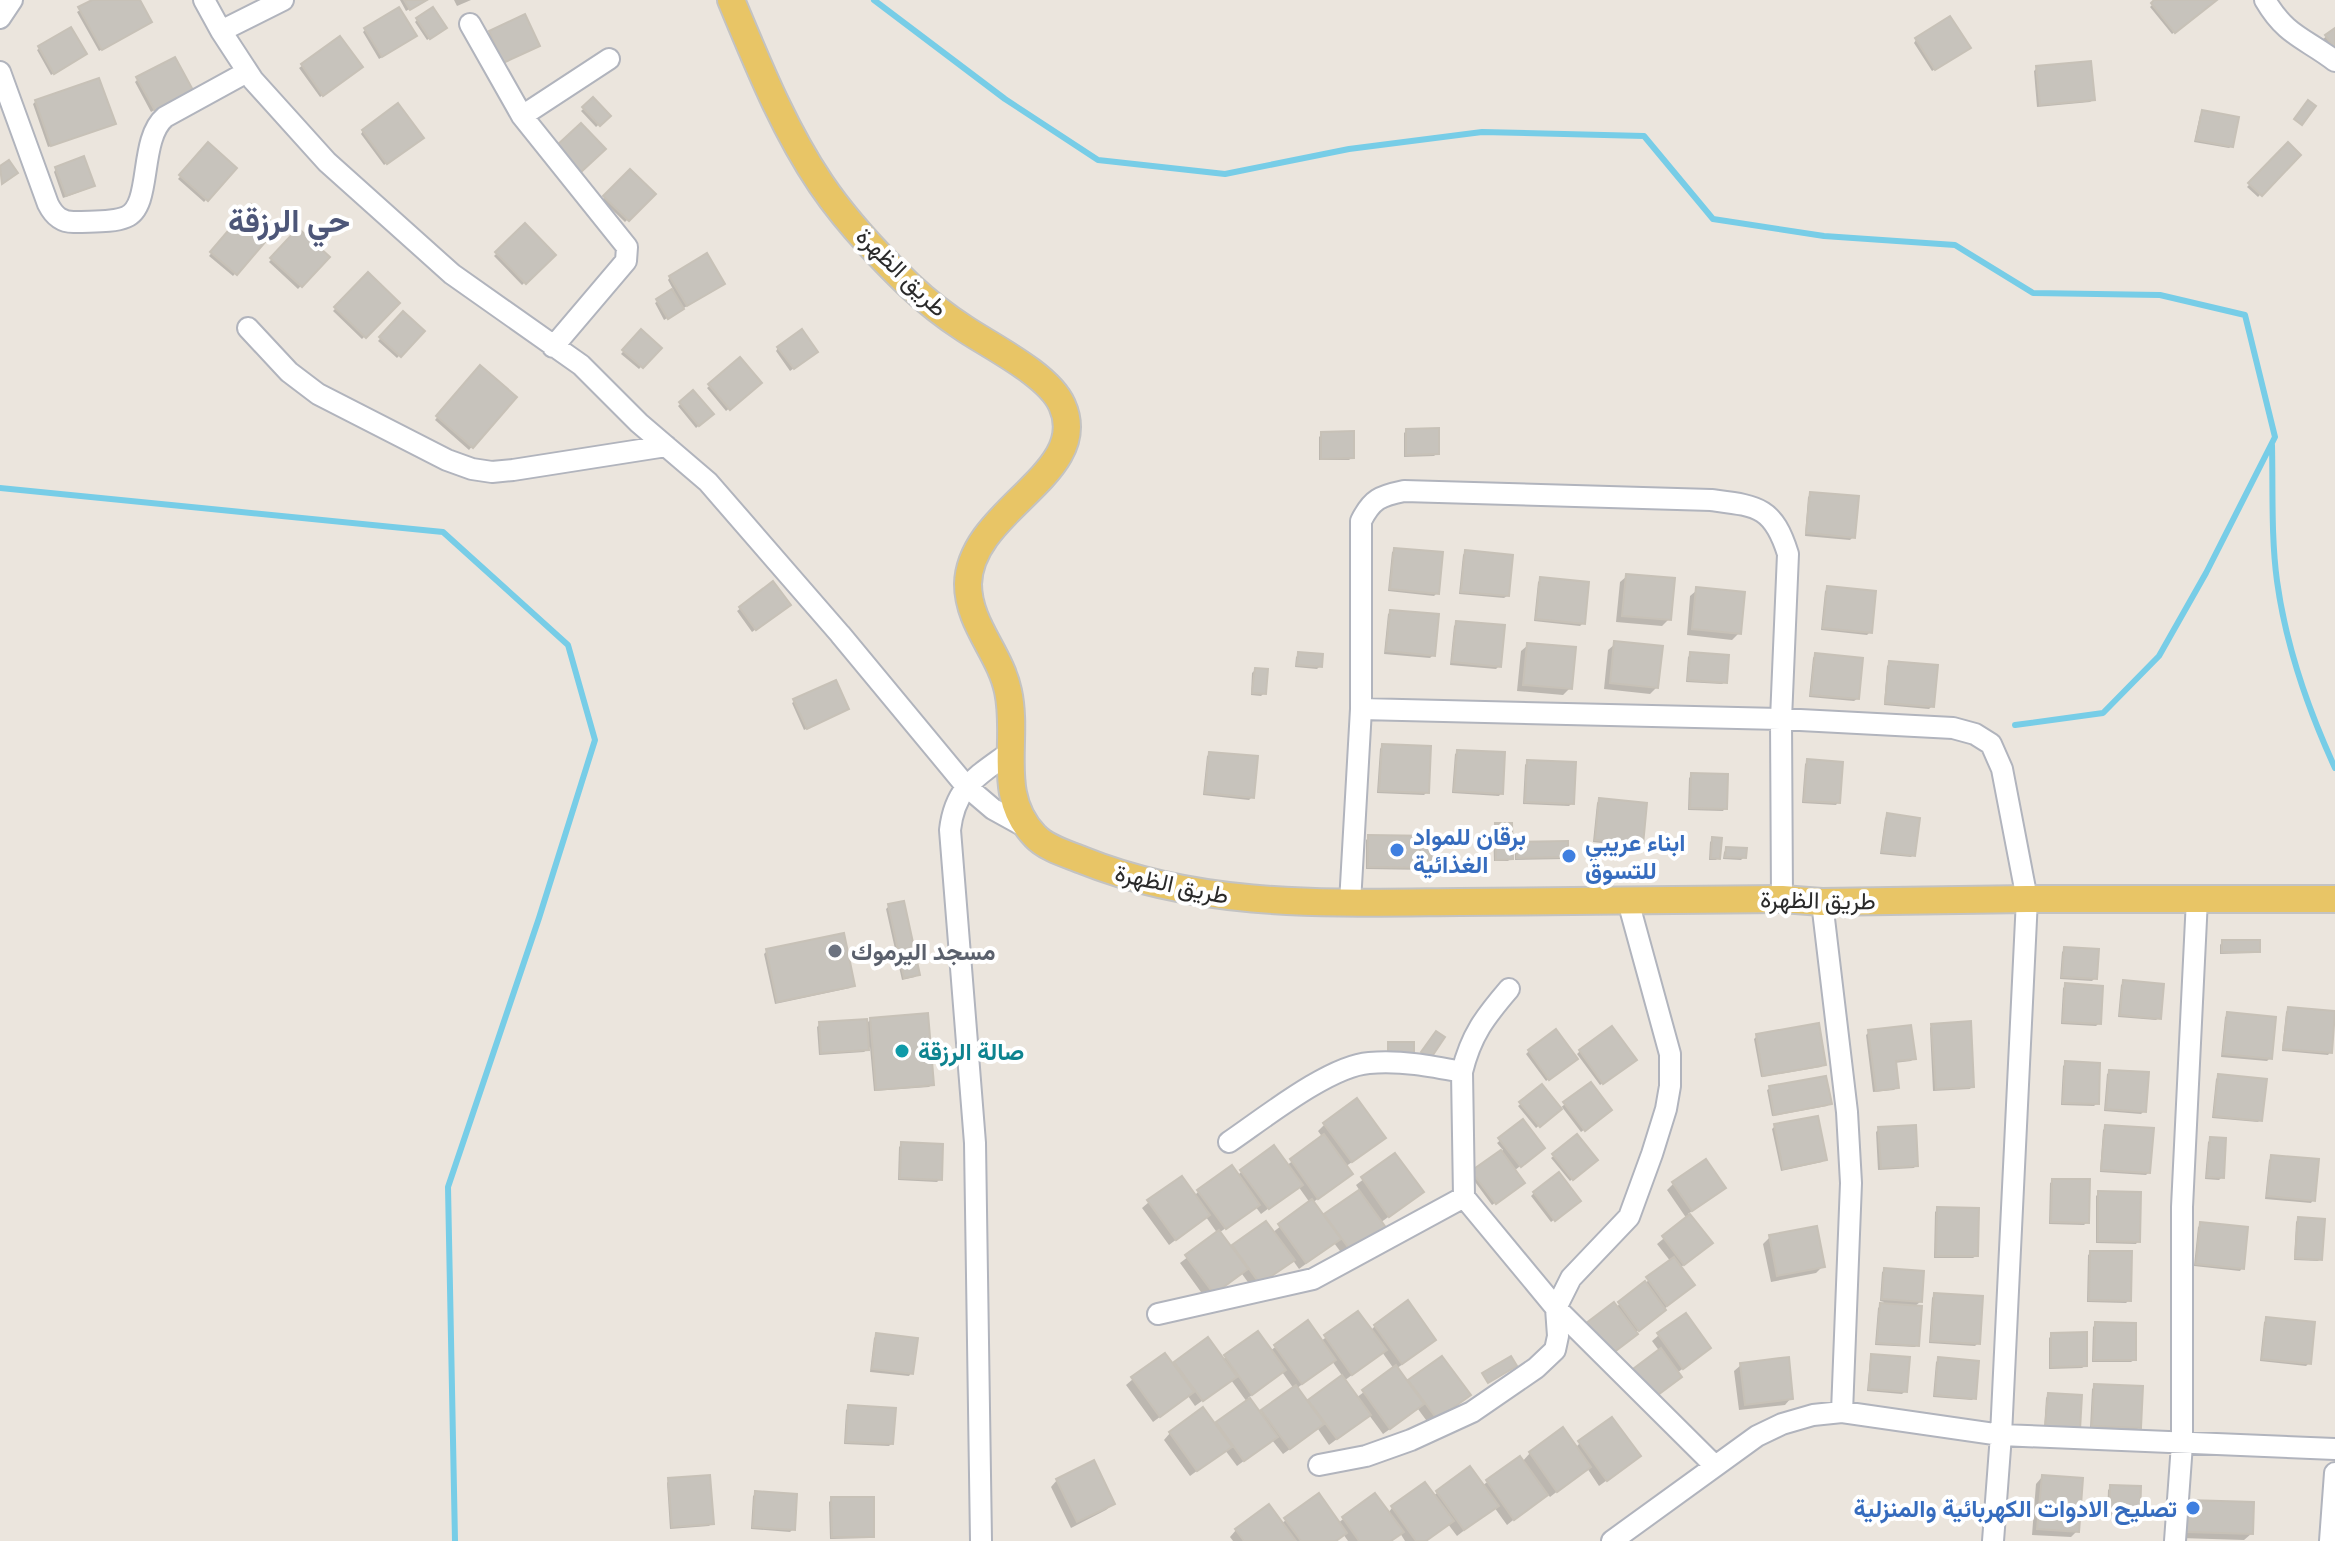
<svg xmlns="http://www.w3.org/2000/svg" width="2335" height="1541" viewBox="0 0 2335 1541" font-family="Ubuntu,Vazirmatn,sans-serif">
<rect width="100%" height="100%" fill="#ebe5dd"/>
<!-- shadow -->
<path fill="#0003" fill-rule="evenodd" d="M96,0H138L147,24L99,51L77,12Z
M400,0H426L406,11Z
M454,0H471L457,6Z
M2157,0H2214L2172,34L2150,7Z
M524,17L500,64L487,35Z
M417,20L442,30L427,40L415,22Z
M366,29L412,39L379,59L363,32Z
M2335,30V55L2323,39Z
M340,39L358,70L320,97L299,68Z
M1916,40L1966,50L1932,71L1914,43Z
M40,48L82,57L51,75L37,50Z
M2037,68L2093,100L2090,102L2037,107L2034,71Z
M138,79L188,92L151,112L135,82Z
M593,100L608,116L596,127L581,111Z
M36,101L110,126L48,147L33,104Z
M2202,112L2232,146L2229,148L2194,142L2200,115Z
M363,131L418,140L384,165L361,134Z
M208,145L235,168L204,202L178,179Z
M2288,145L2298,155L2258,197L2247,187Z
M56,169L90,188L63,198L54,172Z
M630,171L653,194L625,222L602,200Z
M251,207L275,228L233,276L209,256Z
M525,226L554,255L522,285L494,256Z
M298,231L327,257L298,289L269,262Z
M368,275L398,303L362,339L333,311Z
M670,277L720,286L664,320L655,303L674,291L668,280Z
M403,314L422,331L397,358L378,341Z
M641,332L659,348L639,369L621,354Z
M778,348L813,354L790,371L776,351Z
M740,360L759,383L726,411L707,388Z
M480,368L514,397L469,450L435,420Z
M693,392L711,414L696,428L678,406Z
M1407,430L1437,453L1434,456L1404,457V433Z
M1322,434L1352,457L1349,460H1319V437Z
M1811,494L1853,537L1850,540L1805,536L1808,497Z
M1395,550L1437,593L1434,596L1388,591L1392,552Z
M1465,552L1507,596L1504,598L1459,594L1463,555Z
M1627,576L1669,619L1662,626L1616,622L1620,582Z
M1541,579L1583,623L1580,626L1534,621L1538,582Z
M773,584L786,607L752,632L737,611Z
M1828,589L1870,632L1867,635L1821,630L1825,591Z
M1697,590L1739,633L1732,640L1687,635L1690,596Z
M1391,612L1433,655L1430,658L1384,654L1388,614Z
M1457,623L1499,666L1496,669L1450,665L1454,626Z
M1615,644L1657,687L1650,694L1604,689L1608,650Z
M1528,645L1570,688L1563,695L1517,691L1521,651Z
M1299,654L1320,666L1317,669L1295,667L1296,657Z
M1691,654L1725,682L1722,684L1686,682L1688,657Z
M1815,655L1857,699L1854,701L1809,697L1813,658Z
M1890,663L1932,706L1929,709L1884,705L1887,666Z
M1255,670L1264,693L1261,696L1251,695L1252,673Z
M795,701L847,709L804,730L792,703Z
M1382,746L1427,792L1424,795L1377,793L1380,749Z
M1458,752L1501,793L1499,796L1452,793L1455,754Z
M1210,754L1252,797L1249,800L1203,795L1207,756Z
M1808,761L1838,802L1836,805L1802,803L1805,764Z
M1527,762L1572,803L1569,806L1523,804L1525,765Z
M1692,775L1725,808L1723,811L1688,810L1689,778Z
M1599,800L1641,844L1639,847L1593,842L1597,803Z
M1888,815L1913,855L1911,857L1880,854L1885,818Z
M1496,825L1511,858L1508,861H1494L1493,828Z
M1369,837L1435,867L1432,870L1366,869V840Z
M1713,839L1718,858L1716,860H1709L1710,842Z
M1518,844L1566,856L1564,859L1515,860V847Z
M1727,849L1744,857L1741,860L1723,859L1724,852Z
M889,906L918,974L915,977L902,980L886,909Z
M2222,942L2258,951L2255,953L2220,954V945Z
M2065,949L2095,978L2092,981L2060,979L2062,952Z
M767,951L853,985L850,988L775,1004L764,954Z
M2124,982L2159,1018L2156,1020L2118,1017L2121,985Z
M2066,985L2099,1023L2096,1026L2061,1024L2063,988Z
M2288,1009L2330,1052L2328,1055L2282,1051L2286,1012Z
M2228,1015L2270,1058L2267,1061L2221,1057L2225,1017Z
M870,1020L932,1084L929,1087L874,1091L870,1047L864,1052L819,1055L817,1027L820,1024L865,1025Z
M1932,1025L1972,1086L1970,1089L1933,1091L1930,1028Z
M1869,1032L1914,1058L1911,1061L1894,1063L1897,1087L1894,1090L1873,1092L1866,1035Z
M1757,1036L1824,1064L1821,1067L1761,1077L1754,1039Z
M1529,1051L1573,1061L1546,1081L1526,1054Z
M1580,1051L1631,1063L1600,1085L1577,1054Z
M2066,1063L2097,1103L2094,1106L2061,1105L2063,1066Z
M2110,1072L2144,1111L2141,1114L2104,1111L2107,1074Z
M2219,1076L2260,1120L2258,1122L2212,1118L2216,1079Z
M1541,1087L1559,1109L1565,1104L1607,1113L1581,1132L1562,1107L1536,1128L1518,1106Z
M1770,1088L1830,1103L1827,1106L1772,1116L1767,1090Z
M1523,1122L1540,1150L1514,1171L1520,1185L1492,1205L1470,1175L1503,1150L1497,1143Z
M1325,1124L1377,1144L1345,1167L1344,1180L1312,1203L1323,1218L1360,1191L1356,1185L1395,1155L1414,1198L1380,1223L1346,1259L1334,1243L1299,1269L1292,1259L1253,1289L1242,1274L1206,1299L1180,1263L1218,1234L1206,1217L1169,1245L1142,1208L1149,1202L1194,1196L1199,1191L1237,1176L1242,1171L1286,1166L1323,1138L1318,1131ZM1298,1186L1310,1203L1272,1233L1266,1223L1230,1249L1219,1233L1255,1206L1261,1214Z
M1775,1126L1824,1160L1822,1162L1781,1171L1772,1129Z
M2106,1127L2148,1173L2146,1175L2100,1172L2103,1130Z
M1879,1129L1916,1165L1914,1168L1878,1170L1876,1132Z
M1577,1137L1595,1159L1570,1181L1551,1158Z
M2211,1139L2222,1177L2219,1180L2205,1179L2208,1142Z
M902,1144L940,1179L937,1182L898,1180L899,1147Z
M2272,1157L2313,1200L2311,1203L2265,1199L2269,1160Z
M2053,1181L2087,1222L2084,1225L2049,1224L2050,1183Z
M1674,1183L1723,1188L1688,1214L1710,1243L1680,1268L1686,1291L1635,1333L1615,1308L1671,1262L1657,1244L1687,1219L1667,1190Z
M1534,1193L1576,1203L1551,1222L1531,1196Z
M2099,1193L2138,1241L2136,1244L2096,1243V1196Z
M1938,1209L1976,1256L1973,1258H1934L1935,1212Z
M2298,1219L2320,1259L2318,1261L2294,1260L2296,1222Z
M2201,1225L2242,1268L2240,1271L2194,1266L2198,1227Z
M1770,1237L1823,1266L1816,1273L1771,1282L1763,1244Z
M2091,1253L2129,1300L2126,1303L2087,1302L2088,1255Z
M1885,1270L1920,1302L1914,1307L1917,1345L1915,1347L1875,1345L1878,1308L1884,1302L1880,1301L1882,1272Z
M1934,1295L1978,1343L1975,1346L1929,1343L1932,1298Z
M1358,1314L1370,1331L1375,1326L1427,1346L1396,1369L1407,1384L1410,1382L1468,1395L1429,1424L1418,1409L1383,1434L1369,1415L1329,1445L1318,1429L1283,1454L1272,1440L1237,1466L1225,1450L1190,1476L1164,1440L1170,1433L1214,1426L1247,1402L1231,1380L1195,1406L1188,1396L1153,1422L1126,1385L1133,1379L1175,1364L1222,1360L1258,1334L1270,1351L1307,1323L1321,1341ZM1382,1352L1394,1369L1356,1398L1344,1381ZM1332,1361L1343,1377L1307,1404L1296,1389ZM1282,1372L1294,1389L1260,1414L1248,1398Z
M2267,1320L2309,1363L2306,1366L2260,1361L2264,1322Z
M2096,1324L2134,1360L2131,1362H2092L2093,1327Z
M877,1335L911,1373L909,1376L870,1372L874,1338Z
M1659,1335L1702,1354L1677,1373L1628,1377L1660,1352L1652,1341Z
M2052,1335L2085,1366L2082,1368L2049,1369V1338Z
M1872,1356L1905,1391L1902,1394L1867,1391L1870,1359Z
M1939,1359L1974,1398L1972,1400L1933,1397L1936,1362Z
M1741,1365L1791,1398L1785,1405L1739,1410L1734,1371Z
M2095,1386L2139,1427L2136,1430L2090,1428L2092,1389Z
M2048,1395L2075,1432L2044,1430L2046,1398Z
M849,1407L891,1444L889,1446L844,1444L846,1410Z
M1580,1443L1632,1462L1599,1486L1587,1468L1550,1497L1547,1493L1507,1525L1494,1507L1457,1536L1448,1524L1426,1541H1405L1400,1533L1391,1541H1348L1343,1534L1335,1541H1233L1230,1537L1236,1530L1281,1524L1286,1520L1338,1523L1375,1495L1388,1513L1392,1508L1433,1496L1469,1469L1482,1486L1519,1458L1522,1462L1530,1453L1575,1448Z
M2042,1477L2077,1531L2071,1537L2032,1535L2036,1484Z
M669,1480L712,1523L709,1526L670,1529L667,1483Z
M1057,1480L1113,1504L1106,1510L1071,1528L1051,1487Z
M2111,1487L2138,1517L2135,1520L2107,1519L2108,1490Z
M756,1493L793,1529L790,1532L751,1529L753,1496Z
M832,1499L872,1536L870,1538L830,1539L829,1502Z
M2188,1502L2251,1534L2244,1540L2180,1538Z"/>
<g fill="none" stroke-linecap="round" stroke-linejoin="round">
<!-- stream -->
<path stroke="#77cde7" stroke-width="6" d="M874,0L1005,99L1098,160L1225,174L1349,149L1482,132L1644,136L1713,219L1824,236L1955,245L2033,293L2160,295L2245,315L2275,437L2206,573L2159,656L2103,713L2015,725
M2272,445C2273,490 2271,537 2277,581C2286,647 2307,707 2335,768
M0,488L443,532L568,645L595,740L539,918L448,1187L455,1541"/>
</g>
<!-- building -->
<path fill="#c7c3bc" stroke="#c7c1b7" stroke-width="2" d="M92,0H140L152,22L102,50L78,7Z
M404,0H427L410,10Z
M2154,0H2217L2175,33L2151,3Z
M399,7L417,36L382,57L364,28Z
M433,7L447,28L430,39L416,18Z
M525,14L540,46L503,63L489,31Z
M1950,16L1971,48L1935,70L1915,38Z
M71,27L87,54L54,74L38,46Z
M2335,28V49L2325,35Z
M340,36L363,67L323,96L301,64Z
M175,57L193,90L155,111L136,77Z
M2091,61L2095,100L2040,105L2036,66Z
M99,78L116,124L51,146L35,100Z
M593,97L611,116L600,126L582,107Z
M2308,100L2316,106L2302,125L2294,119Z
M398,103L424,138L387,164L362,130Z
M2202,110L2239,117L2233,147L2196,140Z
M581,123L606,149L581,172L556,146Z
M208,142L237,168L208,201L179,175Z
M2288,142L2301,155L2262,196L2248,183Z
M84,156L95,186L66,196L55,167Z
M9,160L18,173L2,184L0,166Z
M630,169L656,194L629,221L603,196Z
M251,204L278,227L237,275L210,252Z
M525,223L556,255L526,284L495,252Z
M298,228L330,257L302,287L270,258Z
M707,253L725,284L687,306L669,276Z
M368,272L400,303L366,338L334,307Z
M672,289L684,309L668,319L656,299Z
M403,311L425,331L401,357L379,337Z
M641,329L662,348L643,368L622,350Z
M802,329L818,352L794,369L777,347Z
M740,357L762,383L730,410L708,384Z
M480,365L517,397L473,448L436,416Z
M693,390L714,414L699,426L679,402Z
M1439,428V454L1406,455V429Z
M1354,431V458L1321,459V432Z
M1810,492L1859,496L1855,538L1806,533Z
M1394,548L1443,552L1439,594L1390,589Z
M1465,550L1513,555L1509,596L1461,592Z
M1626,574L1675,578L1671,620L1622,616Z
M1540,577L1589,582L1585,624L1536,619Z
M773,581L791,605L756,630L739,607Z
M1827,586L1876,591L1872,633L1823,628Z
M1696,587L1745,592L1741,634L1692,629Z
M1390,610L1439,614L1435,656L1386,651Z
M1456,621L1505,625L1501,667L1452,662Z
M1614,641L1663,646L1658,688L1610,683Z
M1527,643L1576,647L1572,689L1523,685Z
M1298,652L1323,654L1322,667L1297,665Z
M1690,652L1729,655L1727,683L1688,680Z
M1815,653L1863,658L1859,699L1811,695Z
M1889,661L1938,665L1934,707L1885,703Z
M1255,668L1268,669L1266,694L1252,693Z
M836,680L849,709L807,729L793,699Z
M1382,744L1431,746L1429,793L1379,791Z
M1457,750L1505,752L1503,794L1454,791Z
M1209,752L1258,756L1254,798L1205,793Z
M1807,759L1843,762L1840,803L1804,801Z
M1527,760L1576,762L1574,804L1525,802Z
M1691,773L1728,774L1727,809L1690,808Z
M1599,798L1647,803L1643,845L1595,840Z
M1887,813L1920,818L1915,856L1882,852Z
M1495,823H1512L1513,859L1496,860Z
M1368,835L1437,836V868L1368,867Z
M1712,837L1722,838L1720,859L1711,858Z
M1568,841V857L1517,858V842Z
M1726,847L1747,848L1746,858L1725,857Z
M904,901L920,975L904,978L888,904Z
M844,933L855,986L777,1002L766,949Z
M2222,940H2260V952H2222Z
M2064,947L2099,949L2097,979L2062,977Z
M2123,980L2164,984L2161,1019L2120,1015Z
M2065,983L2103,986L2101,1024L2063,1022Z
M2288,1007L2335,1011L2332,1053L2283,1049Z
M2227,1012L2276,1017L2272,1059L2223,1054Z
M928,1013L934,1085L876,1090L870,1018Z
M867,1019L869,1050L821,1053L819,1022Z
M1971,1021L1974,1087L1936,1089L1931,1024Z
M1819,1023L1826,1065L1763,1076L1756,1034Z
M1911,1025L1916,1059L1896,1061L1899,1088L1876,1091L1868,1030Z
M1612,1026L1637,1060L1603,1084L1579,1050Z
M1556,1029L1578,1059L1549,1080L1528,1050Z
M1436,1031L1445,1037L1431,1058L1421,1052Z
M1388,1042H1414V1054L1388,1053Z
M2065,1061L2100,1063L2099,1104L2063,1103Z
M2109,1070L2149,1072L2146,1112L2106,1109Z
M2218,1074L2267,1079L2262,1121L2214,1116Z
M1826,1076L1832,1104L1774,1115L1769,1086Z
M1591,1082L1612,1110L1585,1131L1563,1102Z
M1542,1084L1562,1109L1540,1127L1519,1102Z
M1357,1098L1386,1138L1352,1162L1323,1123Z
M1818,1116L1827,1160L1783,1169L1774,1124Z
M1523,1119L1545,1148L1521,1167L1498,1138Z
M1916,1125L1918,1166L1881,1168L1878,1127Z
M2105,1125L2154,1128L2150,1173L2101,1170Z
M1324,1134L1353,1174L1318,1199L1290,1159Z
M1577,1134L1598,1160L1573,1180L1552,1154Z
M2210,1137L2226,1138L2224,1178L2207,1177Z
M901,1142L943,1144L942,1180L900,1178Z
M1274,1145L1303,1185L1269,1209L1240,1170Z
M1501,1150L1525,1183L1496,1204L1471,1171Z
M1395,1153L1424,1192L1389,1217L1361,1177Z
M2271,1155L2319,1159L2315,1201L2267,1196Z
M1706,1159L1726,1188L1692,1211L1672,1182Z
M1232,1165L1260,1205L1226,1229L1197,1190Z
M1559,1172L1581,1201L1555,1221L1533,1192Z
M1182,1176L1210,1215L1176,1240L1147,1200Z
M2052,1179H2090L2089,1223L2051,1222Z
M1359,1190L1387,1229L1353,1254L1324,1214Z
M2098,1191L2141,1192L2140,1242L2098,1241Z
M1312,1199L1341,1239L1306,1263L1278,1224Z
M1937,1207L1979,1208L1978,1256H1936Z
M1690,1214L1713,1243L1684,1265L1662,1236Z
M2298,1217L2325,1219L2322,1260L2295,1258Z
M1266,1221L1295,1260L1260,1284L1232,1245Z
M2200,1222L2248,1227L2244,1269L2196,1264Z
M1817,1226L1825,1267L1777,1276L1769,1235Z
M1219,1230L1248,1269L1214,1294L1185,1255Z
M2090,1251H2132L2131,1301L2089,1300Z
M1674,1257L1695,1285L1667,1306L1646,1277Z
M1884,1268L1924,1271L1922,1302L1882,1299Z
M1645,1281L1666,1310L1639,1331L1618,1302Z
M1934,1293L1983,1296L1980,1344L1931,1341Z
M1408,1300L1436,1340L1402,1364L1374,1325Z
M1614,1302L1638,1334L1609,1356L1585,1324Z
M1880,1303L1922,1306L1919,1346L1877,1343Z
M1358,1311L1387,1350L1352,1375L1324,1335Z
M1686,1313L1711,1348L1683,1369L1657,1333Z
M2266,1317L2315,1322L2311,1364L2262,1359Z
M1308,1320L1336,1360L1302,1384L1274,1345Z
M2095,1322L2136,1323V1360H2094Z
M1258,1331L1286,1370L1252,1395L1224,1355Z
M2087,1332V1366L2051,1367V1333Z
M876,1333L918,1338L913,1374L872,1369Z
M1208,1337L1237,1377L1203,1401L1174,1362Z
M1661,1348L1682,1377L1655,1397L1633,1369Z
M1165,1353L1194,1392L1160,1417L1131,1377Z
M1871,1354L1910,1357L1907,1392L1869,1389Z
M1442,1356L1471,1395L1437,1419L1408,1380Z
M1511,1356L1517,1366L1488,1383L1482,1373Z
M1789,1357L1793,1399L1745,1405L1740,1363Z
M1938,1357L1979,1361L1976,1399L1935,1395Z
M1396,1365L1424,1404L1390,1429L1362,1390Z
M1342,1375L1371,1415L1337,1439L1308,1400Z
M2094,1384L2143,1386L2141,1428L2092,1426Z
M1296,1385L1324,1424L1290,1449L1261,1410Z
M2048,1393L2082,1395L2080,1430L2045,1428Z
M1250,1398L1278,1437L1244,1461L1216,1422Z
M848,1405L896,1408L893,1444L846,1442Z
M1203,1407L1232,1447L1197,1471L1169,1432Z
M1612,1417L1641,1456L1607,1481L1578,1441Z
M1563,1427L1591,1467L1557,1492L1529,1452Z
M1520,1456L1548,1495L1514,1520L1486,1480Z
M1094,1460L1115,1504L1077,1522L1056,1479Z
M1470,1466L1499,1506L1464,1530L1436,1491Z
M710,1475L714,1524L672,1527L668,1478Z
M2042,1475L2083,1478L2079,1532L2037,1529Z
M1425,1482L1454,1521L1426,1541H1416L1391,1506Z
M2110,1485L2141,1486L2140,1518L2109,1517Z
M755,1491L797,1494L795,1530L753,1527Z
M1319,1493L1347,1533L1336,1541H1301L1284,1518Z
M1375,1493L1404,1532L1391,1541H1359L1342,1517Z
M831,1497H874V1537H832Z
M2187,1500L2254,1502L2253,1534L2186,1532Z
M1269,1504L1296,1541H1244L1235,1529Z"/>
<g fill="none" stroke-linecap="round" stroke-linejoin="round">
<defs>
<path id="minor" d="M204,0L221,31L253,80L327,162L452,274L581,365L639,423L708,482L840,634L966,786L993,809L1029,829
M2265,0C2286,36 2305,38 2335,61
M0,18L12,0
M470,24L522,116L627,247L626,261L553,347
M221,31L283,0
M0,72L48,204C54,216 62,223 76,222C91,221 112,223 126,217C153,206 138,140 165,117L247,72
M522,116L609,59
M248,328L289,372L318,394L447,460L472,469L492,472L513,470L666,446
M1361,709L1781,719L1953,728L1975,734L1991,744L2002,769L2027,899L2001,1435L1993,1541
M1628,901L1670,1054V1086L1666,1109L1652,1154L1629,1217L1571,1278L1556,1308L1715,1466
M1822,902L1847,1112L1851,1183L1842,1412
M1350,903L1361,709V521C1372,499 1380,496 1404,491L1711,500C1757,506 1773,506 1788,554L1781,719L1782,899
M1229,1142C1263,1119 1329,1066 1369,1063C1400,1060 1431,1066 1462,1072
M1158,1314L1313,1279L1464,1197
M1319,1465L1366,1456L1411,1440L1472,1412L1536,1368L1555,1350L1558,1336L1556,1308L1464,1197L1462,1072C1471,1035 1485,1017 1509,989
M981,1541L975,1143L950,830C955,786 978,776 1010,752
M1612,1541L1757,1436L1782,1424L1813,1415L1842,1412L2001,1435L2335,1449
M2175,1541L2182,1444V1207L2197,899
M2330,1541L2335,1473"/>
<path id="major" d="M731,0C757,62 783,128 821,184C846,221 877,254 909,285C926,301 945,316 965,329C992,347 1049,375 1062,405C1093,474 970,509 968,584C968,624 1000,653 1008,691C1019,741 995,795 1035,836C1046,848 1067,854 1082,860C1203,909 1332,903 1460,902C1567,901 1675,900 1782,899L1822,902L2027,899H2335"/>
</defs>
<!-- minor casing -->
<use href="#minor" stroke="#b1b4bd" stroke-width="24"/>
<!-- major casing -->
<use href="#major" stroke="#c3c3c3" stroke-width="30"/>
<!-- minor -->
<use href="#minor" stroke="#fff" stroke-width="20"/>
<!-- major -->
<use href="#major" stroke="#e8c566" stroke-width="26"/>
</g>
<!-- markers -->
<g fill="#3f7fe0" stroke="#fff" stroke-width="3">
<circle cx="1397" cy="850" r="8"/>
<circle cx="1569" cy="856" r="8"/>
<circle cx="2193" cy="1508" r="8"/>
</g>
<circle fill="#6b7280" stroke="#fff" stroke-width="3" cx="835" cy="951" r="8"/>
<circle fill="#0f9aa8" stroke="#fff" stroke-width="3" cx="902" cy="1051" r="8"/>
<g text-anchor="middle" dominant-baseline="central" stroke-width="8" stroke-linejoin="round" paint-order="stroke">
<!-- street labels -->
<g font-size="24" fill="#2a2a2a" stroke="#fff">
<text transform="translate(902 272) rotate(44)">طريق الظهرة</text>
<text transform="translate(1172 884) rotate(12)">طريق الظهرة</text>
<text transform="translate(1818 900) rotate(1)">طريق الظهرة</text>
</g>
<!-- shop labels -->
<g font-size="24" font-weight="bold" fill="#366cbe" stroke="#fff" text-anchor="start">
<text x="1413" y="836">برقان للمواد<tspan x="1413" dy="28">الغذائية</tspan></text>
<text x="1585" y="842">ابناء عريبي<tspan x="1585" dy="28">للتسوق</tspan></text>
<text x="2177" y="1508" text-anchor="end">تصليح الادوات الكهربائية والمنزلية</text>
</g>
<!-- worship labels -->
<g font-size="24" font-weight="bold" fill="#5b616d" stroke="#fff" text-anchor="start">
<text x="851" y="951">مسجد اليرموك</text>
</g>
<!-- culture labels -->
<g font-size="24" font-weight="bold" fill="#0d838f" stroke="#fff" text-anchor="start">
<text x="918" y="1051">صالة الرزقة</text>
</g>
<!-- district labels -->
<g font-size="32" font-weight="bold" fill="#4d5678" stroke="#fff">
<text x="289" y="220">حي الرزقة</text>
</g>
</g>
</svg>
